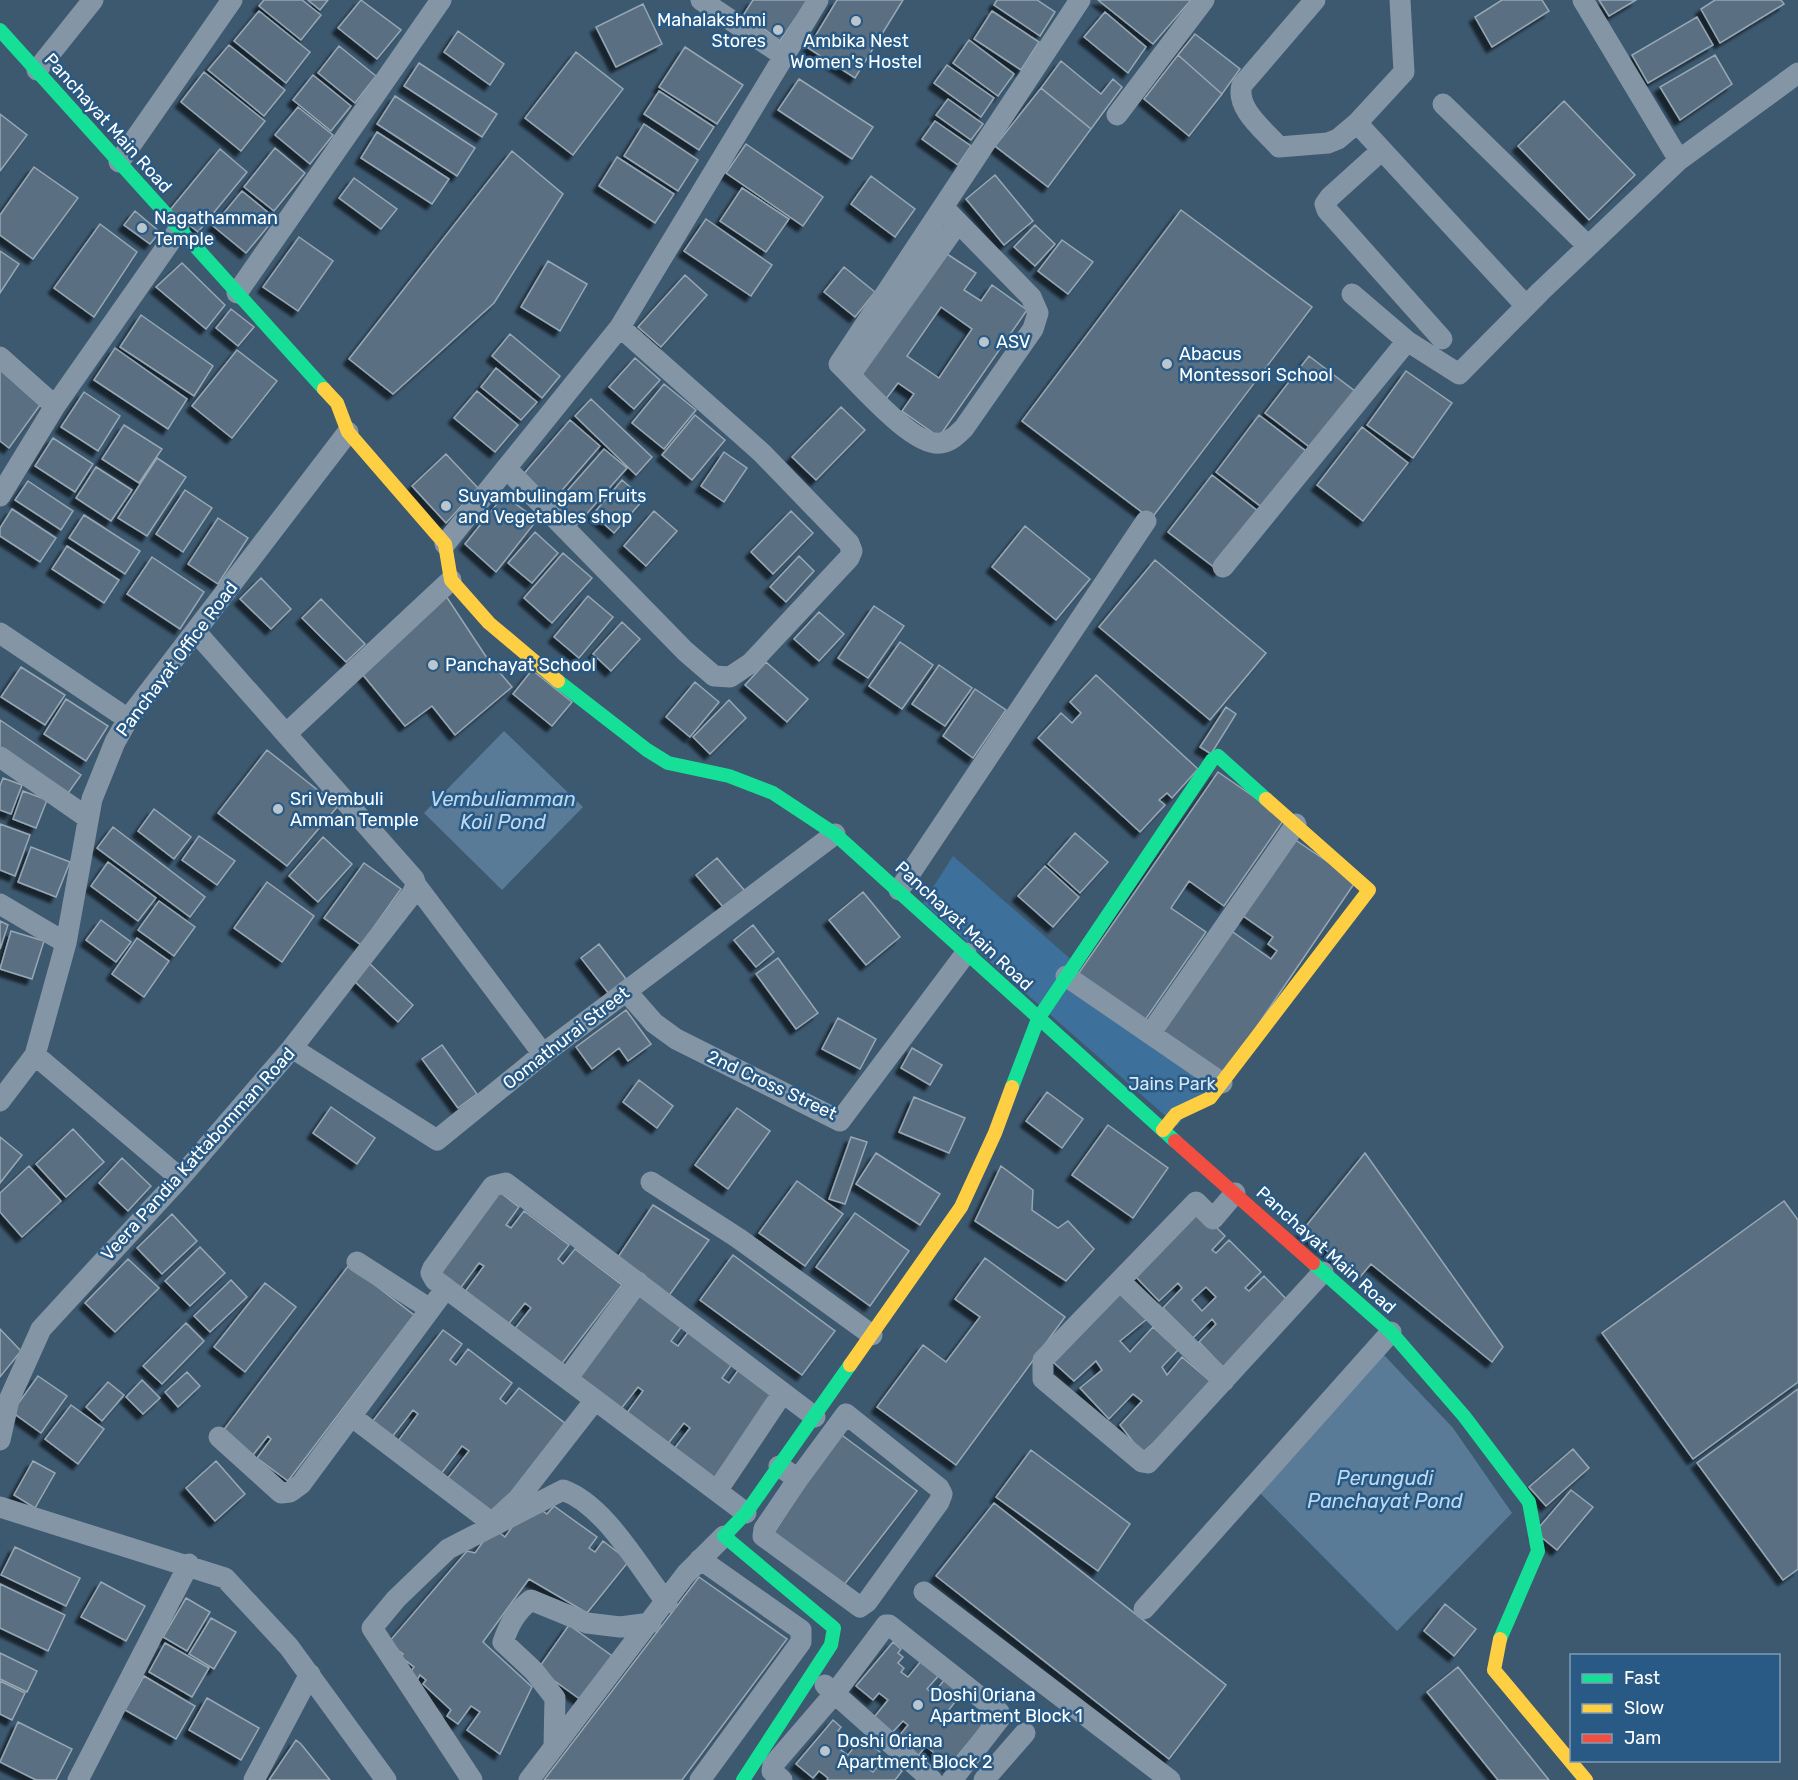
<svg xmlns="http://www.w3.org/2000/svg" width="1798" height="1780" viewBox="0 0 1798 1780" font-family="Rubik,sans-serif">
<defs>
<filter id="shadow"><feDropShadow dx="-5.5" dy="5.5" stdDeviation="1.5" flood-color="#0009"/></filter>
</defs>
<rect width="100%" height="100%" fill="#3d5970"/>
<!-- green -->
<path fill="#3d709a" d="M953,856L1212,1083L1177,1126L923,903Z"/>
<!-- water -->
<path fill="#597b97" d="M504,731L583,807L502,890L424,813Z
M1382,1353L1453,1428L1512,1513L1397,1631L1260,1493Z"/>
<!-- building -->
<path fill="#5a7082" stroke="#97a7b4" stroke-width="1.5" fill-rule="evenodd" filter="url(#shadow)" d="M264,0H302L321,15L301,40L259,6Z
M308,0H328L320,10Z
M361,0L401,30L377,59L338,28Z
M753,0H808L780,41L744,14Z
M837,0H903L855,78L808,48Z
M997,0H1037L1055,12L1040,36L994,5Z
M1098,0H1191L1153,44Z
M1502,0H1542L1549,11L1492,47L1475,17Z
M1599,0H1636L1609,16Z
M1715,0H1781L1784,4L1720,43L1701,9Z
M643,4L662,44L616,67L596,27Z
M259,11L310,52L286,83L234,41Z
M992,11L1039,42L1021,70L974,39Z
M1105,12L1146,47L1128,73L1084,37Z
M1697,17L1713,45L1648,83L1632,55Z
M458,31L504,64L490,85L444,52Z
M1195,34L1240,69L1222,94L1178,55Z
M969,40L1014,74L998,96L953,63Z
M229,45L285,90L264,116L208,70Z
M339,46L376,76L355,103L318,73Z
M685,47L743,85L717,124L659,87Z
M576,52L623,89L573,155L525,118Z
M1178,55L1222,94L1189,136L1144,99Z
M1715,55L1732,84L1680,120L1660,87Z
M1061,61L1101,94L1113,79L1122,87L1091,129L1041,88Z
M419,63L497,114L482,137L404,86Z
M947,65L994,98L981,117L934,83Z
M204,72L265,121L241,151L181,102Z
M313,75L351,106L331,131L293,100Z
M799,79L873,127L852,159L778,110Z
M1041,88L1091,129L1048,187L995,146Z
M659,91L714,127L699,150L644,114Z
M395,96L475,148L457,176L377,124Z
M948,99L983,124L971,140L936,115Z
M1564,101L1635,175L1589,220L1518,146Z
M298,107L333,135L310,164L275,135Z
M0,114L27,135L0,171Z
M935,121L971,146L958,165L922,139Z
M644,124L698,160L678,191L624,156Z
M377,132L449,179L432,204L361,158Z
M746,144L823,197L803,226L726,173Z
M275,148L305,173L274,211L244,187Z
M220,149L247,172L198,232L170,210Z
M512,151L563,194L494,303L393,394L349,359Z
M617,157L674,194L655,223L599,186Z
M34,167L78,198L33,259L0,235V215Z
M995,175L1033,221L1004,245L966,199Z
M871,176L915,209L895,237L851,204Z
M354,178L397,209L381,229L339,198Z
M742,188L789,219L766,252L720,221Z
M242,191L275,218L246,253L213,226Z
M1181,210L1312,307L1151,519L1022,421Z
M135,211L160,232L150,244L124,225Z
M706,219L772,265L751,296L684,251Z
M100,224L137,252L94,317L54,288Z
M1035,225L1055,244L1035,266L1014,247Z
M299,237L333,261L298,311L263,287Z
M1062,240L1093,262L1068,294L1038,271Z
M941,250L976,273L964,290L981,301L992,285L1027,310L939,437L902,411L914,394L898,383L886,399L854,376ZM941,307L972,329L939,378L907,356Z
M0,251L19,264L0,293Z
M548,261L587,284L560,331L521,307Z
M182,263L225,305L206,329L156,287Z
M844,267L875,292L855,317L824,292Z
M685,275L707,295L661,347L638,327Z
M231,309L254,327L238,346L216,328Z
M141,315L213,366L194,396L120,347Z
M510,334L560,376L542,398L492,356Z
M115,348L187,399L168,429L94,380Z
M237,350L277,381L232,438L192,406Z
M1309,356L1360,395L1316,452L1265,413Z
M635,358L660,380L634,409L609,387Z
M0,363L43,401L9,448L0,441Z
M496,368L537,402L521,420L481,387Z
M1406,371L1452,403L1413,458L1367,425Z
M664,384L696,410L664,449L632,423Z
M477,391L518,425L495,452L454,418Z
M84,392L120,416L98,451L61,427Z
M591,399L652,457L636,475L575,416Z
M841,407L865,430L816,480L792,457Z
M695,415L725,440L692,480L662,455Z
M1259,415L1311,455L1268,512L1216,472Z
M570,420L600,446L551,503L521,477Z
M124,425L162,449L139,483L102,459Z
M1362,427L1408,463L1363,521L1317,485Z
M53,438L93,464L75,492L35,466Z
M604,449L627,468L575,527L553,507Z
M724,452L747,468L724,502L701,486Z
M446,454L478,488L446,523L412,486Z
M157,458L186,477L147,536L118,518Z
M96,467L132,490L111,521L76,498Z
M1212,475L1263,515L1219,571L1168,532Z
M622,480L644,499L614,533L593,514Z
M28,481L73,511L61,530L15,500Z
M185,490L212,508L183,552L156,534Z
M504,495L537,520L496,572L465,544Z
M12,509L56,538L40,562L0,536V528Z
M654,511L677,531L646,566L624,546Z
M791,511L813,533L773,574L751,552Z
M84,515L140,551L125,574L69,538Z
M218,518L248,538L218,584L188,564Z
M1025,526L1090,579L1056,620L992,567Z
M535,532L558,553L532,583L508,563Z
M67,546L119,580L104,603L52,569Z
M563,553L592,578L552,623L524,598Z
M799,556L814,571L786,602L770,587Z
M152,557L204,592L180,629L127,594Z
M1155,560L1266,653L1210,720L1099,627Z
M261,578L291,609L271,629L240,599Z
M444,593L485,655L512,687L455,735L432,706L405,726L363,675Z
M588,596L613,617L579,658L554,637Z
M321,599L365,644L346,662L302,618Z
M874,606L904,626L868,678L838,658Z
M819,612L844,634L819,661L794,639Z
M622,622L640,639L611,671L593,654Z
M900,642L933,665L902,709L869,686Z
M766,662L808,699L787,722L745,685Z
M939,665L972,688L945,726L912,704Z
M21,667L65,695L45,725L1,697Z
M532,670L572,702L552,726L513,694Z
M1096,675L1198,769L1172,798L1167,793L1159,800L1165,805L1140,832L1038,738L1061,713L1072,723L1081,713L1070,702Z
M695,682L719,702L690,737L666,717Z
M975,689L1006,710L973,758L943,736Z
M66,699L108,726L86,761L44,734Z
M729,700L746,718L710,754L693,737Z
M1226,707L1236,714L1211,754L1200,747Z
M0,720L81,775L64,799L0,754Z
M267,750L338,806L287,866L218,813Z
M1218,772L1285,818L1224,906L1189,881L1171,908L1206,932L1143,1023L1076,977Z
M3,778L22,785L11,814L0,810V786Z
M23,791L47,800L36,828L13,819Z
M154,809L191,837L174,859L138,831Z
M0,824L30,835L15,876L0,870Z
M113,827L205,897L190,917L97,848Z
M1075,833L1108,862L1080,893L1048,864Z
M199,836L235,861L217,885L182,860Z
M323,837L352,864L318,902L289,876Z
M1291,837L1356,881L1223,1076L1160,1032L1230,930L1271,959L1277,951L1268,944L1273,937L1239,913Z
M31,847L70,862L56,897L18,882Z
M717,858L745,891L724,908L696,875Z
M108,862L156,898L138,921L91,886Z
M364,863L401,889L361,945L324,918Z
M1045,866L1079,897L1053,927L1018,896Z
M267,882L314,916L282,962L234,928Z
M863,892L900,937L866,965L829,920Z
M159,901L195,927L174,956L138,930Z
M101,920L131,942L116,962L86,940Z
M0,921L8,925L0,949Z
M753,925L774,952L756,967L734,940Z
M11,931L44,941L32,979L0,969Z
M137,938L169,961L144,997L112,974Z
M599,944L626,979L609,994L581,958Z
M778,958L818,1013L796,1029L756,974Z
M368,962L413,1005L398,1022L352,979Z
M626,1010L651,1044L628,1061L619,1048L592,1069L576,1047Z
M838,1018L876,1039L860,1069L822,1049Z
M442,1045L477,1094L458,1108L422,1059Z
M912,1048L942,1065L930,1085L901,1068Z
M639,1080L673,1106L657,1128L623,1102Z
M1047,1092L1083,1119L1062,1148L1026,1121Z
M914,1097L965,1118L949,1153L899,1132Z
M331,1107L375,1138L357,1164L313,1133Z
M737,1108L770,1131L728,1189L695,1165Z
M1108,1125L1168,1168L1133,1218L1072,1175Z
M73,1129L104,1162L66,1197L36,1164Z
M0,1137L22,1155L0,1183Z
M851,1137L867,1142L845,1204L829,1199Z
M876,1153L940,1194L920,1225L856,1184Z
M1365,1153L1503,1347L1492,1362L1371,1264L1360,1277L1302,1231Z
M122,1158L151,1186L128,1211L99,1183Z
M29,1166L61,1201L22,1237L0,1212V1193Z
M1001,1166L1033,1190L1032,1210L1058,1228L1068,1221L1094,1249L1066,1281L975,1221Z
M797,1181L843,1214L805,1266L759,1233Z
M497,1190L519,1207L506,1225L511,1228L524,1211L569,1245L558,1259L563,1264L575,1249L622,1285L560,1366L513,1331L531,1308L525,1303L507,1326L464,1293L484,1266L479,1263L459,1290L435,1272Z
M1784,1201L1798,1220V1382L1693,1459L1602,1333Z
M653,1205L709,1240L668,1297L618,1257Z
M1200,1211L1225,1236L1212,1250L1216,1253L1229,1240L1261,1272L1245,1288L1249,1291L1264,1276L1291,1304L1225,1369L1199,1342L1216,1324L1212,1319L1193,1338L1163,1308L1182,1288L1178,1283L1159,1301L1135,1276ZM1206,1287L1216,1297L1202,1311L1192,1300Z
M855,1213L909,1251L870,1306L816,1267Z
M172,1214L197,1241L162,1274L137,1248Z
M200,1247L225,1273L190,1306L165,1281Z
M733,1255L835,1331L802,1375L700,1300Z
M985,1258L1065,1317L956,1465L877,1407L923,1345L946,1362L980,1317L955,1299Z
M128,1259L159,1288L115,1332L85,1303Z
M349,1265L414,1315L288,1481L257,1458L271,1439L268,1436L253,1455L222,1432Z
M231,1280L247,1297L210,1332L194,1316Z
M265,1283L296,1307L245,1372L214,1347Z
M1118,1287L1147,1319L1120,1341L1130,1352L1153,1327L1178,1350L1162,1367L1167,1375L1182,1357L1217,1387L1142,1453L1120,1425L1142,1401L1133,1394L1109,1419L1080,1388L1102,1370L1096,1361L1074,1381L1053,1362Z
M644,1290L685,1322L671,1341L678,1346L692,1327L735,1360L722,1378L729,1383L742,1365L777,1393L712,1484L670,1454L690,1428L684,1423L664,1449L623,1418L643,1391L638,1387L617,1414L574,1381Z
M186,1323L204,1341L162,1384L143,1366Z
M0,1329L21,1351L0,1377Z
M443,1330L462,1344L450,1360L456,1365L468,1349L512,1383L500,1399L506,1404L519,1388L566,1424L496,1516L447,1479L469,1451L462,1446L441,1474L398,1441L418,1414L413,1410L392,1437L372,1422Z
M187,1372L200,1386L178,1407L165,1392Z
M38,1376L67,1396L41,1433L12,1412Z
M142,1380L160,1398L143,1414L126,1397Z
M108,1382L124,1395L102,1421L86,1407Z
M1798,1389V1569L1783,1580L1697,1463Z
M71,1405L104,1429L78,1464L45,1439Z
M839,1433L917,1491L844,1585L773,1534Z
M1573,1449L1589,1468L1546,1506L1529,1487Z
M1031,1450L1130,1524L1098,1571L996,1497Z
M33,1461L55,1473L35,1508L14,1495Z
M216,1461L245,1494L215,1521L186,1488Z
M1571,1490L1593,1507L1557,1550L1535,1532Z
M994,1503L1226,1685L1169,1759L936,1576Z
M554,1506L597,1537L589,1548L595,1552L603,1541L629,1561L587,1613L529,1579L483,1642L532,1687L500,1754L467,1730L480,1712L471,1706L458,1724L447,1716L451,1710L423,1684L426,1680L420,1675L417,1680L409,1674L414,1667L401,1657L403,1654L388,1643L467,1551L475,1553L493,1528L505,1537L521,1514L537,1507L547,1514Z
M15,1547L80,1578L66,1606L1,1575Z
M699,1577L787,1639L682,1780H544Z
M101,1582L145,1606L126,1641L81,1617Z
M0,1584L65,1615L48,1651L0,1628Z
M186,1598L210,1612L187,1651L163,1637Z
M1445,1604L1476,1629L1454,1656L1424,1631Z
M211,1618L236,1632L214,1669L189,1654Z
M569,1625L615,1658L584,1702L538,1669Z
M893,1642L901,1649L898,1653L903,1657L898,1663L904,1668L901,1672L908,1677L922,1660L940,1674L927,1689L933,1694L945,1679L962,1693L948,1711L961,1718L967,1711L985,1723L949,1766L926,1746L918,1756L895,1741L908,1725L903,1721L889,1736L871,1721L888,1700L879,1693L873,1700L856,1686Z
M165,1643L209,1668L192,1697L149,1672Z
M0,1653L37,1671L27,1692L0,1679Z
M1458,1667L1549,1780H1498L1427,1692Z
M144,1676L195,1706L176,1739L125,1710Z
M0,1681L25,1693L12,1720L0,1714Z
M207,1698L259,1728L241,1760L189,1730Z
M833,1720L841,1727L838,1731L843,1735L838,1741L844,1746L841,1750L848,1755L862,1737L880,1752L867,1768L873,1772L885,1757L902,1771L895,1780H827L828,1778L819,1771L813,1778L796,1764Z
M18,1722L72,1749L56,1780H36L0,1762Z
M296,1740L301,1744L330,1780H269Z"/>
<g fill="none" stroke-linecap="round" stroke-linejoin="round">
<!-- street -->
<path stroke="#8495a6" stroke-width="21" d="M701,0L784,56
M1315,0L1242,85C1235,108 1264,130 1279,147L1328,143L1338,139L1357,123L1404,72L1400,0
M1583,0L1679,160
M37,70L93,0
M1443,104L1588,246
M1117,115L1204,0
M1357,123L1526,306
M1382,150L1330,197L1325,204L1327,210L1442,339
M119,162L232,0
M943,207L1031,297L1038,313L1033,329L964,428C957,435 951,441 941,443C914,448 859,383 839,364L1080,0
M237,293L441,0
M1352,294L1407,341L1459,374L1540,292L1679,160L1798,73
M0,357L55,406
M850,375L958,223
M506,468L685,651L714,676L730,677L751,663L849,558L852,551L849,543L762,453L620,327
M0,496L55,406L179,229
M445,544L620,327L818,0
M1223,567L1407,341
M196,632L286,734
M0,633L128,719
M0,757L88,818
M416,885L543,1054
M899,890L1146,521
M0,904L66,943
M1066,976L1222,1083
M626,991L654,1023L676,1039L840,1121L966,953
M1150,1034L1296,824
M292,1048L437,1140L543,1054L835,834
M35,1055L180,1178
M0,1101L35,1055L66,943L92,799L115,742L128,719L348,432
M651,1182L738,1238L872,1335
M1235,1193L1213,1219L1196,1202L1043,1360V1379L1142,1462L1148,1463L1323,1272
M357,1262L430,1309
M1120,1281L1224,1381
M567,1379L638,1282
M351,1416L492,1523L518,1499L595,1400
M219,1437L281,1493L290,1492L301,1484L446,1288
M0,1440L9,1400L41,1329L180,1178L292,1048L412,894L416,885L414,879L286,734L451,580
M779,1466L798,1479L846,1414L939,1488L942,1494L939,1502L867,1602L860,1607L763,1536L764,1529L798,1479
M717,1491L782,1394
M0,1507L225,1578L289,1647L386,1780
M746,1513L435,1280L431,1273L433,1268L493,1186L506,1183L815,1417
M700,1559L801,1630V1642L700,1780
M924,1592L1170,1780
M1144,1609L1391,1332
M825,1685L932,1780
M554,1746L555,1698L534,1671L503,1642C509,1625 516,1611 531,1600L587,1623L620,1627L651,1623
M78,1780L189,1564
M254,1780L310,1674
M472,1780L372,1628L396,1599L448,1549L563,1490C605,1505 639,1567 667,1603
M529,1780L686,1574L724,1536
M782,1780L772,1771L773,1765L835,1693L886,1625H889L999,1712L1000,1718L952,1780
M984,1780L1025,1733"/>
<!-- fast -->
<path stroke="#16e098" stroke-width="14" d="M0,30L324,389
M558,681L647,750L668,763L729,776L773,793L835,834L1175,1141
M1012,1087L1038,1019L1212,760L1218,756L1266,799
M1313,1263L1391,1332L1464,1416L1529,1502L1538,1551L1500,1639
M743,1780L831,1645L834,1628L724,1536L746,1513L850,1365"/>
<!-- slow -->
<path stroke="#ffcf43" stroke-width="14" d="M324,389L337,403L348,432L445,544L451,580L489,623L558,681
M1163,1130L1176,1114L1210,1098L1369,890L1266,799
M850,1365L961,1207L995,1133L1012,1087
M1500,1639L1494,1670L1586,1780"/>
<!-- jam -->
<path stroke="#f24e42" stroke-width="14" d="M1175,1141L1313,1263"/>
</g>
<!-- markers -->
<g fill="#bbc5cd" stroke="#285a85" stroke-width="2">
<circle cx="856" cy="21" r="6"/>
<circle cx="778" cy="30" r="6"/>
<circle cx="142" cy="228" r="6"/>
<circle cx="984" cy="342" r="6"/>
<circle cx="1167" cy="364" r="6"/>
<circle cx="446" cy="506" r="6"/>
<circle cx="433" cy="665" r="6"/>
<circle cx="278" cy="809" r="6"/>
<circle cx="918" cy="1705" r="6"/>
<circle cx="825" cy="1751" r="6"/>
</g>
<g text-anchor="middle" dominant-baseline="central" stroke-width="5" stroke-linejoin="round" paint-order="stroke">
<!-- poi labels -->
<g font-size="18" fill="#fff" stroke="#285a85" text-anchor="start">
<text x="766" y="20" text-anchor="end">Mahalakshmi<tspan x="766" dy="21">Stores</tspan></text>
<text x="856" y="41" text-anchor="middle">Ambika Nest<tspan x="856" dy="21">Women's Hostel</tspan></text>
<text x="154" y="218">Nagathamman<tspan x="154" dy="21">Temple</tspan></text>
<text x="996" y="342">ASV</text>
<text x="1179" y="354">Abacus<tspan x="1179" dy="21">Montessori School</tspan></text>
<text x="458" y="496">Suyambulingam Fruits<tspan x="458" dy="21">and Vegetables shop</tspan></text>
<text x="445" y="665">Panchayat School</text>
<text x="290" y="799">Sri Vembuli<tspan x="290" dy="21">Amman Temple</tspan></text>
<text x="930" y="1695">Doshi Oriana<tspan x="930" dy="21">Apartment Block 1</tspan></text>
<text x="837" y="1741">Doshi Oriana<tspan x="837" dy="21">Apartment Block 2</tspan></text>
</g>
<!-- street labels -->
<g font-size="18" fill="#fff" stroke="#285a85">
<text transform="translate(108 123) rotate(48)">Panchayat Main Road</text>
<text transform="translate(177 659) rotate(-53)">Panchayat Office Road</text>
<text transform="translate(964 926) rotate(43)">Panchayat Main Road</text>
<text transform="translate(566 1038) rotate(-38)">Oomathurai Street</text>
<text transform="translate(772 1085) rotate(25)">2nd Cross Street</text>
<text transform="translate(198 1154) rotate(-48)">Veera Pandia Kattabomman Road</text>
<text transform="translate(1326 1250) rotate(42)">Panchayat Main Road</text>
</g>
<!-- park labels -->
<g font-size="18" fill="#d6e8f6" stroke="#285a85">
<text x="1172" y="1084">Jains Park</text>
</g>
<!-- water labels -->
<g font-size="20" font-style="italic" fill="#bed9ef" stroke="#285a85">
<text x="503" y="799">Vembuliamman<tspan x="503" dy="23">Koil Pond</tspan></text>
<text x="1385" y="1478">Perungudi<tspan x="1385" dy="23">Panchayat Pond</tspan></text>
</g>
</g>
<!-- legend -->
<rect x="1570" y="1654" width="210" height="108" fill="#285a85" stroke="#7e9cb6" stroke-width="1.5"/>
<rect x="1582" y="1674" width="30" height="9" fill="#16e098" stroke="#7e9cb6" stroke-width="1.5"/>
<text x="1624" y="1684" font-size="18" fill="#ffffff">Fast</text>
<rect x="1582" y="1704" width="30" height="9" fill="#ffcf43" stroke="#7e9cb6" stroke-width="1.5"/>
<text x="1624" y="1714" font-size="18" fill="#ffffff">Slow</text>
<rect x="1582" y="1734" width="30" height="9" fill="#f24e42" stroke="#7e9cb6" stroke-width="1.5"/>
<text x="1624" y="1744" font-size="18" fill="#ffffff">Jam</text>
</svg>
